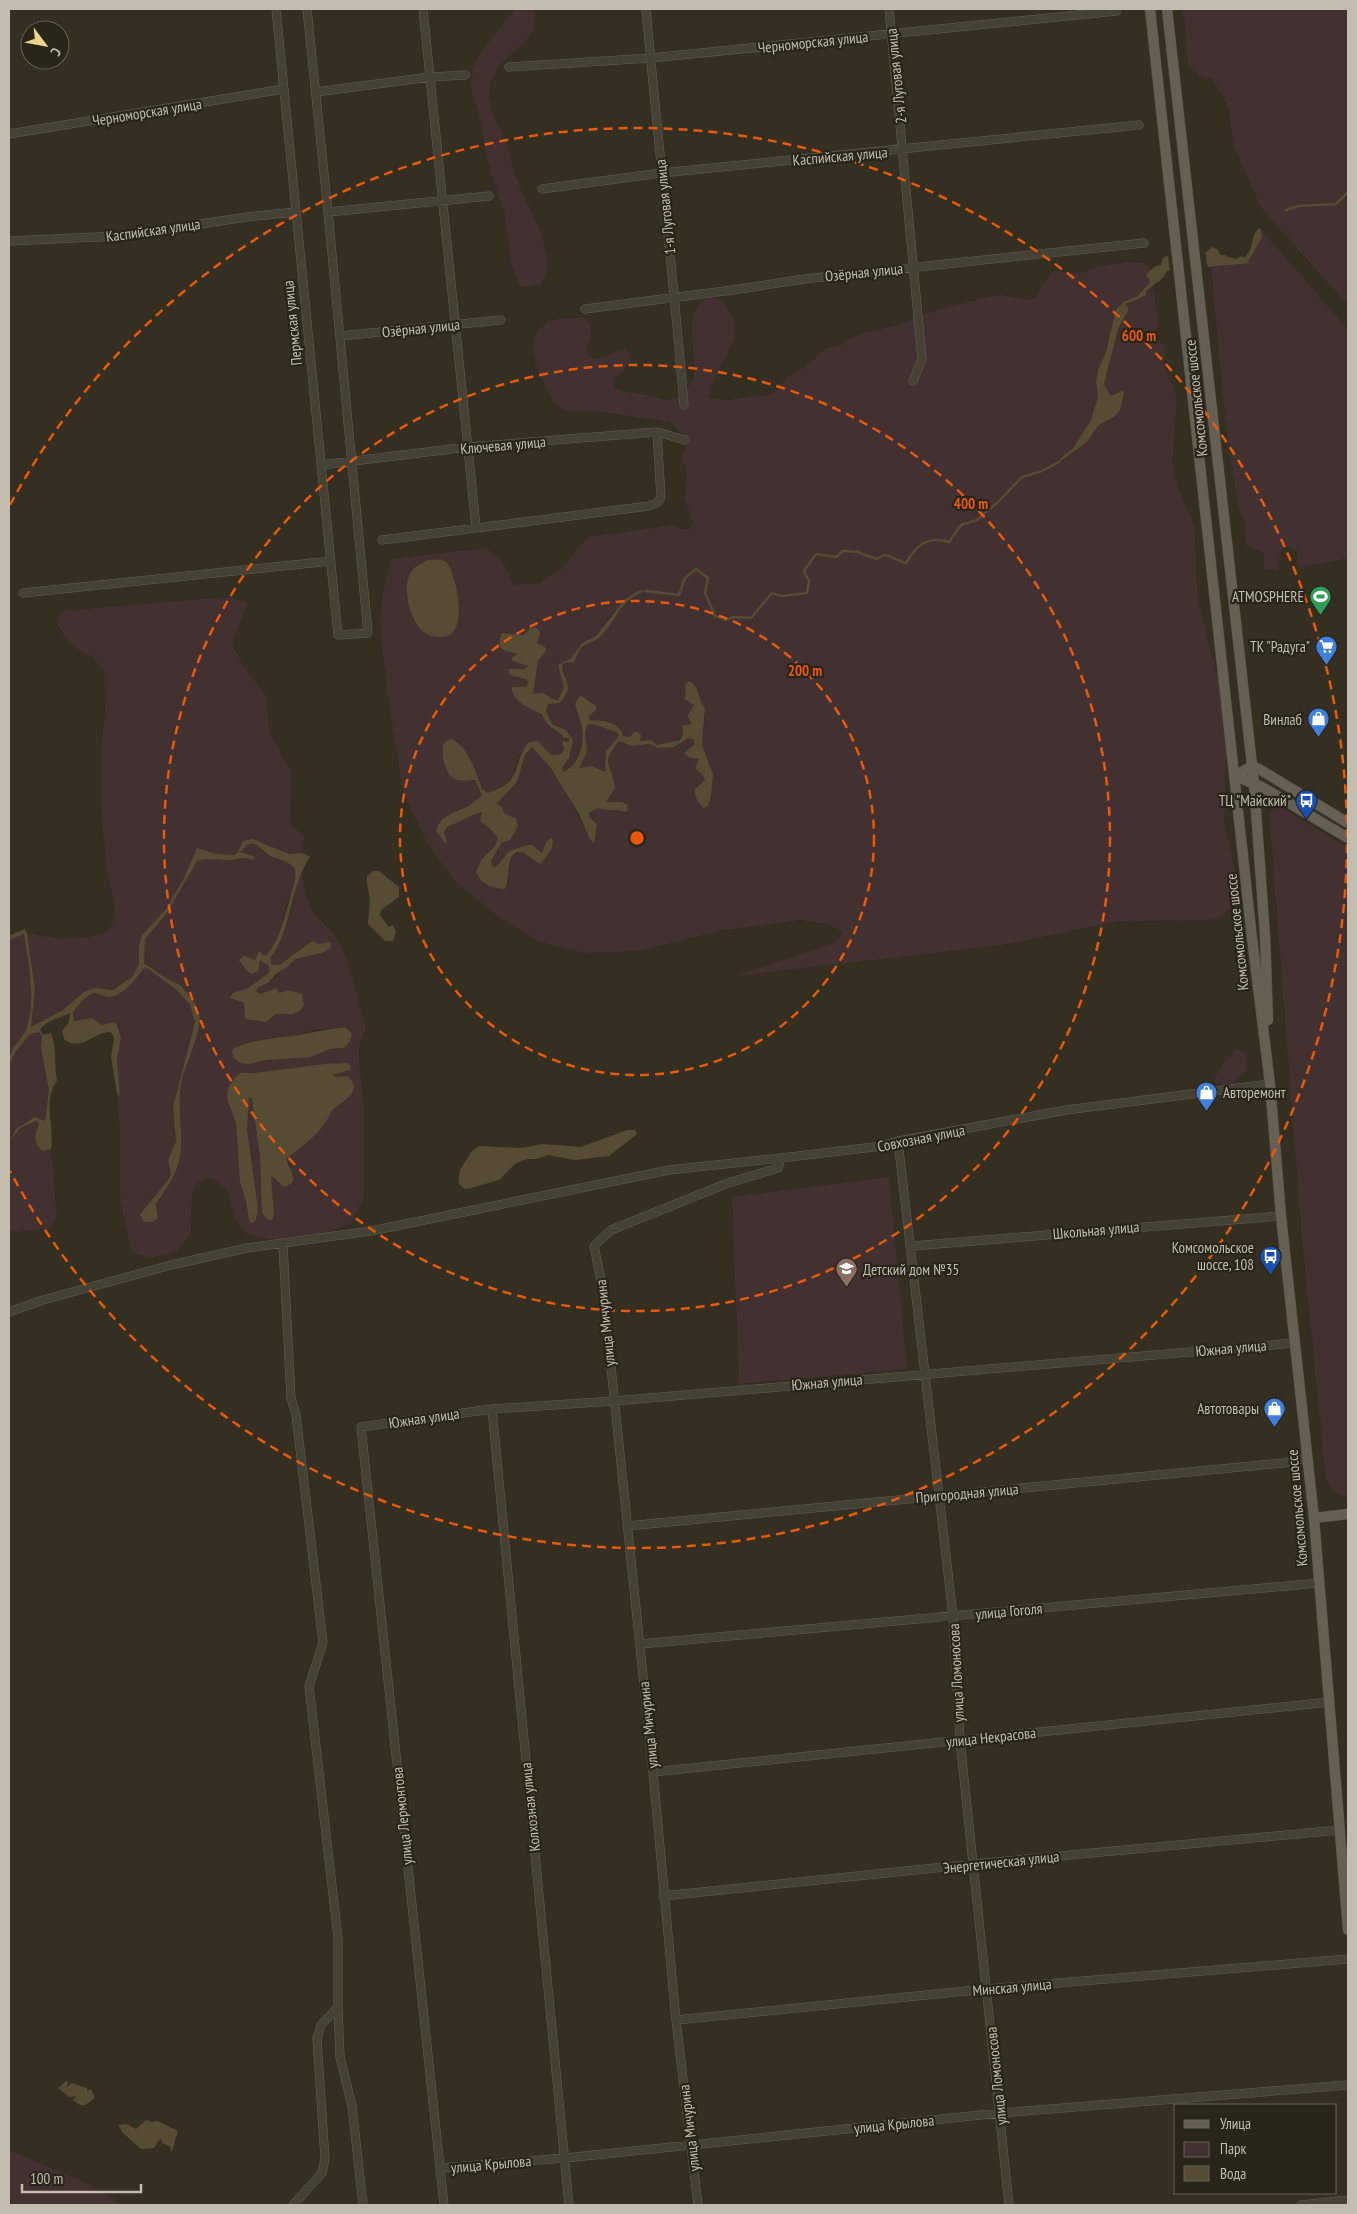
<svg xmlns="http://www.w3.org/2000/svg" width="1357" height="2214" viewBox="0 0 1357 2214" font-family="'PT Sans Narrow',sans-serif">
<rect width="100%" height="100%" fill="#342f21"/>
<!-- green -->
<path fill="#423130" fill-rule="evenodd" d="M515,9H533C545,56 473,51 493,114C496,123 502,132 506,141C510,153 512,166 516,178C524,201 561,258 542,282C537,287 526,286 520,287L512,267L504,212L487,159L479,114L472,94L471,81L474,65L481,52Z
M1181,9H1348V305L1261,208L1233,144L1229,109L1212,78L1199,76L1188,66L1184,19Z
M1261,229L1348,330V558L1298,568L1297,550L1284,547L1280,554L1279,571L1264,569V553L1246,545L1244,518L1238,507L1225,417L1211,268L1249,263L1246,261C1255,254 1255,245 1262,238Z
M1131,262L1143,263L1151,270L1147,273L1150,278V283L1140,290L1146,291L1153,286L1157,316V339L1165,346L1164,364L1177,399L1172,463L1179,490L1195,526L1197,597L1227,713L1224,824L1237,879L1236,901L1223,916L1209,920L1119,921L1002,945L735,976L835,943L843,932L828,924L800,920L723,930L638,951L583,953L538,941L496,915L454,880L427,843L403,792L387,690L380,623L383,592L391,559L486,548L502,561L514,585L540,583L561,569L588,537L674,525L681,529H690L693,521L685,500L687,474L682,455L687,445L682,434L670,422L596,411H567L558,406L552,400L536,365L533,347L534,339L539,330L550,320L582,317C601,329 585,339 587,355C598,365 612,351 624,349L631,353L632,360L616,378L614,385C619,394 633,392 642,394C650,396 660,400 668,400C675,399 680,397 685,392C689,386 693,382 694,375C699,348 678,317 709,297C716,298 721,300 726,306C745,327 728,351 718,373C714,381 711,390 708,398L726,400L769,395L778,390L787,377L808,365L824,349L841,345L846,340L866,332L896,326L934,311L992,296L1003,295L1029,300L1036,297L1049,274L1054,271L1080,273L1101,266ZM1116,309H1129L1118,329L1104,384L1110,395H1114V417L1099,425L1087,442L1059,462L1061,458L1073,448L1091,420L1098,397L1096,381L1098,370L1106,352ZM428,560L455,630L449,635L440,638L408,581L414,569ZM638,591H645C623,598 616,620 601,635C596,641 587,643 581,648C578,652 576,658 574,662H566L562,665L566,674V697L560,703L548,704L546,711L552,724L566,730L573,740L569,758L562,768L563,772C576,767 583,750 583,736C583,726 577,714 575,704L596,710L589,716V720L610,721L623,736C635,737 637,742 651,740L657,745C685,741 689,733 694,705L684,699L686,693L685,685L698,690L705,716L702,745L711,765L701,805L695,789L705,780L699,759L688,757L695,744L693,739L688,738L674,747L658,748L651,744L632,746L619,741L608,754V766L615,783L606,802H622L625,812C615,808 608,812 598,808L589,813V838C580,818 549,758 532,747L525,755L517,782L496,804L504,813L515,819L492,856L491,860L492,866L495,867L509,851L532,845L542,853L546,842L541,864C533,862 530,856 524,853C506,847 509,874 509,883L482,859L495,846L498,838L489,828L480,821L483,812C476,812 455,824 447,827L444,832L447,815L471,804L482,795L475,780H456L475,767L482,789L488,793L506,784L512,778L520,753L538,741L551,755L561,754L564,751L563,740L568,743L570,740L549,727L542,714L528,709L526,687L529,683L526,679L510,675L529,666L513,661L515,655L531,653L535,648L531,646L524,653L505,632L524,635L540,634L537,643L540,646L533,694C547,693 547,699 558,700L564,687L558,664L571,658L582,643L596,636L614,611Z
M229,597L247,603L232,644L243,666L267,697L269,732L291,772L290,825L304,835L303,853C281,858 265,836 243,841L238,852L234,855L216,854L197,848L184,878L166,909L142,935L139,946V964L133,976L113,990L95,988L84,992L63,1010L30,1028L35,989L27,933C53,939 84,942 109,931L115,916L113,899L107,872L101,807V745L105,714L104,672L93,657L77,649L64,636L56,621L62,611Z
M588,724C600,724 606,730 617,732L619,737L606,751V772L593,766L579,769L587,752L585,732Z
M1276,804L1348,848V1496C1337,1497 1332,1489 1326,1480L1302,1239L1270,823V812Z
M247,844C259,842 262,853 271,857C278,860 288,861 293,867C296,870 295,875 295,879L275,943L270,953L255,960L244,956L248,972L260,960L269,966L270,972L248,988L233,993V1000L244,1003L245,1019L266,1022L276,1014H291L276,988L260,994L256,991C259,986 263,986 268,983C278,976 285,965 295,959C302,955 314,955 322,953L319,944L311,941L281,964L275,966L271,964V957C289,933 293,898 301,869L305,894L314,914L334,934L347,959L366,1028L359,1048L360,1071L364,1109V1198L351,1223L325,1234L280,1242L247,1234L234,1218L227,1190L211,1177L198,1182L192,1194L191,1233L177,1251L152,1258L132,1253L127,1234L120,1196V1131L117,1093L120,1096L117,1058L121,1038L118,1024L114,1022L102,1025L92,1018L74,1021L73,1013L84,999L93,993L108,997L136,979L143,969L147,968L177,990L190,1005L195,1022L173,1107L176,1141L168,1161L171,1175L160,1191L150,1200L158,1218L156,1204C168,1187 179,1166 180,1144C182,1123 177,1101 182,1079C187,1058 196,1038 199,1017L179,984L165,978L152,967L144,964L145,939L167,913L197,860L208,858L228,860L253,856L240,851ZM344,1027V1048L249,1064L237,1045L273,1037L292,1036L319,1029ZM348,1063L350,1070L332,1075L336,1077L347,1076L346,1101L332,1110C326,1129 302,1147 286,1159L294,1178L271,1177L274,1215L262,1213L260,1157L252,1099L249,1097L247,1129L258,1208L249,1219L246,1201L240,1182L236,1123L240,1073C276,1074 312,1064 348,1063Z
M22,933L24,934C27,956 37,1010 26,1030C22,1038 14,1046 9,1055V940Z
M34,1032H39L42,1036L41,1048L49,1090L45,1121L43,1122L39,1117L16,1129L9,1140V1065L16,1051L30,1034Z
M1239,1049L1246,1055L1247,1069L1237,1078L1233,1086L1216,1083L1214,1079L1225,1061L1232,1056L1234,1051Z
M36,1120L39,1124L34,1136L42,1151L51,1149L57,1217L50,1228L16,1232L9,1230V1142L20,1128Z
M889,1177L907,1369L739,1384L732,1197Z
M9,2150L88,2184L123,2205H9Z"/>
<!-- water -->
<path fill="#554c33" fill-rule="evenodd" d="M1258,229H1261L1262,238C1256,245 1255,254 1247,261L1251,263L1167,271L1163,278L1146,291V295L1136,300H1134C1140,294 1143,288 1150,283V279L1146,276L1147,273L1156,266L1161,265L1162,259L1167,256L1208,251L1212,247L1218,250L1220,255H1225L1227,257L1237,259L1241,256L1244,258C1256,246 1249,240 1258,229Z
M1124,303L1129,309L1118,329L1104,384L1110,395H1114L1121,391L1124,392L1120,410L1114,417L1099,425L1087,442L1058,463L1061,458L1073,448L1091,420L1098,397L1096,381L1098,370L1106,352L1116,309Z
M428,560C434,560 441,558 446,562C451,566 452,574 454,579C459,596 467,641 437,637C429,636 422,632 418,626C408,612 401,582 414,568C418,565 424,563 428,560Z
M648,590C621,598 618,618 601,636C596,641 587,643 581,648C578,652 576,658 574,663L566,662L562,665C563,681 576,685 560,703L548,704L546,711L552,724L566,730L573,740L569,758L562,768L563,772C576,767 583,750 583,735C583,726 577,713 575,704L580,695L596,706V710L589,716V720C604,721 618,720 623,736L630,737L634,732H638L641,735L640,741L651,740L657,745L680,740L683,735L682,726L691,724L688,716L694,705L684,699L686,693L685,685L689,681C701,687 697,699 705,708L702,745L713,774L711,796L708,806L704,808C698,804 694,795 695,789L705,780L702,774L695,768L699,759L688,757L684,753L695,744L693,739L688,738L674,747L658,748L650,744L632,746L619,741C599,765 612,763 615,788L606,802H622L627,805L628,810L625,812C615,808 608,812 598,808L589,813V817L597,824L594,843L589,838L579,814L550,767L532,747L525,755L517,782L496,804L502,807L504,813L516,819L518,826L510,840L502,842L491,861L492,866L496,867L509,851L528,845H532L542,853L546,842L551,838L553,841L552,848L541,864C534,862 530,856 524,853C504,846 511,879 505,889C491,888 482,885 476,872L482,859L495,846L498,838L489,828L480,821L482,812C477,812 455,824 447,827L444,832L447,842L446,844L436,831C440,814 457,812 470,805C474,802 478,798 482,795L475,780C469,780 460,782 455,779C445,775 440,752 444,743L450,739C467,743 477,774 482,789L488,793C496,789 507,786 512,778C520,765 517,756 529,742L538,741L551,755L561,754L564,750L562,741L568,742L570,740L569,738H564C557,727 549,732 542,714C531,710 510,700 512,687H526L529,683L526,679L510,675L508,669H524L528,666L513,661L511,658L518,654C503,651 495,650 502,633L524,635L530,628L535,627L539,630L540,634L537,643L545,647L546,651L538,661L533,694L543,693L553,699L558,700L564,687L558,665L571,658L582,643L596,636L625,599L638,591ZM588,724C600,724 606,730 617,732L619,736L606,751L605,772L593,766L579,768L587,752L585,732Z
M253,839L289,854L303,853L310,857C289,887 293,928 271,957V964L275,965L281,964L312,941L319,944L329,942L331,944L330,948L322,953L295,959L287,967L277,973L268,983L259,987L256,991L260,994L276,988L279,993L288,990L302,994L304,1006L298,1012L291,1014H276L266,1022L245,1019L244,1003L230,998L233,993L248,988L270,972L269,966L260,960L258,971L252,974L248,972L239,960L244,956L255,960L259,951L264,956C279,949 290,896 295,879C295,875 296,871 294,868C289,861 279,860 273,857C265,855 259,842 249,844C246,845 243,849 240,852L253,856L255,861C244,855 238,860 227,860C216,860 208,858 197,861L167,913L145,939L144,964C153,967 158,974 166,978C170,981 176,982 180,985C186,991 195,1002 198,1010C205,1027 186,1062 182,1080C175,1108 187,1140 177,1168C172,1181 164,1192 156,1204L158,1218L153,1222H144L140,1215C150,1201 162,1189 171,1175L168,1160L176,1141L173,1107L195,1022L190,1005L177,990L147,968L143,969C136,979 123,996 109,997C104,997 99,993 93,993L84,999L73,1012L74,1021L92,1018L102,1025L114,1022L117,1024L121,1038L117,1058L120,1097L117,1093L111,1057L114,1038L111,1032C94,1031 81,1053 64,1039L62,1031L69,1022L70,1013C58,1019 50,1019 40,1029L43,1035L51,1033C57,1049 54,1065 57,1081C42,1101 55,1128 51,1149L42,1151C33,1141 34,1137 39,1124L36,1121L20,1128L9,1142L16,1129L35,1117L45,1121L49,1090L41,1048L42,1036L39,1032L30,1034L16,1051L9,1065C9,1045 22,1042 27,1027C36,1001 28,961 24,934L9,940V936L25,929L27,933L35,989L31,1027L63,1010L84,992L95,988L113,990L133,976L139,964V946L142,935L166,909L184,878L197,848L216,854L234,855L238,852L243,841Z
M373,871H379L399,887V897L381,910L380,915L389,927L393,925L396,931L393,941H385L368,924L370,899L367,884V876Z
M345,1027L352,1034L350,1041L344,1048L330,1049L310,1057L267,1060L249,1064L240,1063L233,1057L232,1050C242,1041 276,1038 291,1036C309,1034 326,1029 345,1027Z
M348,1063L351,1067L350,1070L332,1075L336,1077L347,1076C365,1090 343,1102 332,1110C326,1129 302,1147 286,1159L294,1178L291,1184L283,1187L274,1177H271L274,1215L272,1220H268L262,1213L260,1157L252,1099L249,1097L247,1129L258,1208L256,1220L253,1223H251L249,1219L246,1201L240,1182L236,1123L227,1099L228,1088L236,1076L240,1073H254L325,1064Z
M627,1130H635L637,1134L609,1156L575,1160L548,1155L536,1159H527L515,1164L499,1180L471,1188L465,1189L459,1184L458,1179L460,1170L472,1151L479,1146L522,1148L543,1144L581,1147Z
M66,2081L68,2082L67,2087L72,2083L87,2088V2091L91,2089L95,2098C85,2104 85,2110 73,2100L76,2096L69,2097L58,2088Z
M146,2120L152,2122L158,2121L178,2131L171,2154V2147L162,2143L161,2139L159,2140L154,2148L141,2149L122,2132L118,2125L126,2124L136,2129Z"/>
<!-- pier -->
<path fill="#342f21" d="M1205,249L1208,270L1170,273L1168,254Z"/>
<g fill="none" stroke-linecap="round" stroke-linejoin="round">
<!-- stream -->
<path stroke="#554c33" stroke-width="2.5" d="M1286,210L1298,206L1336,204L1348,192
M1123,305L1124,303L1137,298
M646,591L679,595L685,578L696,569L708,578L705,593L715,616L726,620L733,617L751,618L772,593L782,596L807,593L809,581L804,571L816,554L836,557L843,551L857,552L877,559L884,555C892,556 898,561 906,563C916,546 927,535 949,542L961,525L977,520L999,501L1022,477L1042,471L1059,462"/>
<defs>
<path id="minor" d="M276,9L338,635L368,633L328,212L307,9
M423,9L476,527
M646,9C658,141 673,273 684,405
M889,9L922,359L913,381
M509,67L651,58L1117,11
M316,92L430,77L466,75
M9,134L284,89
M542,189L661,173L1139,125
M328,212L489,196
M9,241L119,236L247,217L296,212
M585,309L740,289L804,279L1144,243
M340,336L501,320
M321,465L468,447L657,432L685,440
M382,540L649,506L658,502L661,497L657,432
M23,593L331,561
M898,1141L953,1616L960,1740L1009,2205
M283,1245L291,1398L296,1415L323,1643L309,1686L338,1938V2007L340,2057L352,2106L363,2205
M912,1246L1281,1216
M9,1312L43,1300L171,1265L247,1248L371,1231L669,1170L781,1158
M492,1409L569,2205
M627,1526L1283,1463L1308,1458
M640,1644L1319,1583
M653,1772L1330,1702
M663,1896L974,1864L1340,1830
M676,2020L986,1989L1348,1959
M440,2168L565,2158L1000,2113L1348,2085
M293,2205L322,2173L325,2159L317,2039L321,2025L338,2007
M444,2205L361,1427L492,1409L614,1401L1295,1343
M698,2205L676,2020L653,1772L603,1290L594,1246L611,1230L728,1183L778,1168L781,1158L882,1146L898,1141L1066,1110L1270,1084
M1301,2205L1348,2200"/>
<path id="major" d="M1150,9L1252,938L1270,1084L1281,1216L1314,1518L1348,1930
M1167,9L1254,783L1265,936L1268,1020
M1235,776L1252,766L1259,769L1348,823
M1235,776L1262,787L1348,838
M1314,1518L1348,1514"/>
</defs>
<!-- minor casing -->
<use href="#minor" stroke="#635e52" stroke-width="9"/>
<!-- major casing -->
<use href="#major" stroke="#4e4a3e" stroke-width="11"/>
<!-- minor -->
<use href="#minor" stroke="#454135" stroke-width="8"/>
<!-- major -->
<use href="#major" stroke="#656053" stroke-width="10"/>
</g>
<!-- distance rings -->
<g fill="none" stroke="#e8590c" stroke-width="2.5" stroke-dasharray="9 6">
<circle cx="637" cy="838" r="237"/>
<circle cx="637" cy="838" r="473"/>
<path d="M10 505A710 710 0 1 1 10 1171"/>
</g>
<!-- icons -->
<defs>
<symbol id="stadium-pin" viewBox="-11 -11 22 30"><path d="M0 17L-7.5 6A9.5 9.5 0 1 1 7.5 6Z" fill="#2e9e5b" stroke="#29251a"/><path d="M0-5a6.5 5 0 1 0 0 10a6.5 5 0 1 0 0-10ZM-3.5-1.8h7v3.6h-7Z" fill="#fff"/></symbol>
<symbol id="supermarket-pin" viewBox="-11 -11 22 30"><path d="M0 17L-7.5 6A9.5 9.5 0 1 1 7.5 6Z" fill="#3f7fe0" stroke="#29251a"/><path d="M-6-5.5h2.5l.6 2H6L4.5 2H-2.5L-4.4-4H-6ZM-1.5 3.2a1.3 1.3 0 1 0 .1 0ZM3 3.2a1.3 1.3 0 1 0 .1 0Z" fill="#fff"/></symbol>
<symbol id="shop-pin" viewBox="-11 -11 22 30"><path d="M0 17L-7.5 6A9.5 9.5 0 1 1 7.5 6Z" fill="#3f7fe0" stroke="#29251a"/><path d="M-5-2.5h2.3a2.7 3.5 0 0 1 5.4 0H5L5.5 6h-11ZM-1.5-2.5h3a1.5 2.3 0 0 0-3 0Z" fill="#fff"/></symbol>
<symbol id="bus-pin" viewBox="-11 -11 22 30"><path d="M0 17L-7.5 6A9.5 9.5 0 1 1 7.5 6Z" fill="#1a4fb4" stroke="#29251a"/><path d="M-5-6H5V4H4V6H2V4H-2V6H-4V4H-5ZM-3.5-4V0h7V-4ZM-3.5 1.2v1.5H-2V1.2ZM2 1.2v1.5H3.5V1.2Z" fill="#fff"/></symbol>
<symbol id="school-pin" viewBox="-11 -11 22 30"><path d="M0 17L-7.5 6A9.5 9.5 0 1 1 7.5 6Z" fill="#8d6e63" stroke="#29251a"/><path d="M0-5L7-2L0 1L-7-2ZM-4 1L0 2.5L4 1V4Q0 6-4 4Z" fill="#fff"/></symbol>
</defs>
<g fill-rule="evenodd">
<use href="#stadium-pin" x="1308" y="584" width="25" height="34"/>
<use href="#supermarket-pin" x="1314" y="634" width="25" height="34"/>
<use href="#shop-pin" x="1306" y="706" width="25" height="34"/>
<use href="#bus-pin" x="1294" y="788" width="25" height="34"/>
<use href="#shop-pin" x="1194" y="1080" width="25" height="34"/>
<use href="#bus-pin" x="1258" y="1244" width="25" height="34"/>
<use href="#school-pin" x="834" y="1256" width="25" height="34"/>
<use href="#shop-pin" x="1262" y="1396" width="25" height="34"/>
</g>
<g text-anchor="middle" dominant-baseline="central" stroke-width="4.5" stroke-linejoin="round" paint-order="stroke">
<!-- street labels -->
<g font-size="15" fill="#c2bdaf" stroke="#29251a">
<text transform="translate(813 42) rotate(-6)">Черноморская улица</text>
<text transform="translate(896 76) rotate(-96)">2-я Луговая улица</text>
<text transform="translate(147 112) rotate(-9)">Черноморская улица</text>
<text transform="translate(840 156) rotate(-5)">Каспийская улица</text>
<text transform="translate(665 207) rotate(-96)">1-я Луговая улица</text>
<text transform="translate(153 230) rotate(-8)">Каспийская улица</text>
<text transform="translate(864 272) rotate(-6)">Озёрная улица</text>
<text transform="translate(292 323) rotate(-96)">Пермская улица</text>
<text transform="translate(421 328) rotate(-6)">Озёрная улица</text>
<text transform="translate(1196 398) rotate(-96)">Комсомольское шоссе</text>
<text transform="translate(503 445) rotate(-5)">Ключевая улица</text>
<text transform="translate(1237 932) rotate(-96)">Комсомольское шоссе</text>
<text transform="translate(921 1138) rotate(-11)">Совхозная улица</text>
<text transform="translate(1096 1230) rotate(-5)">Школьная улица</text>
<text transform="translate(605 1323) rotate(-96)">улица Мичурина</text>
<text transform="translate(1231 1348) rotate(-5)">Южная улица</text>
<text transform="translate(827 1382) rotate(-5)">Южная улица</text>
<text transform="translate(424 1418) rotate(-8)">Южная улица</text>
<text transform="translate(967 1493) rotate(-5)">Пригородная улица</text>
<text transform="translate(1297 1508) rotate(-95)">Комсомольское шоссе</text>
<text transform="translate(1009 1611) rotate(-5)">улица Гоголя</text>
<text transform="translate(956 1673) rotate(-93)">улица Ломоносова</text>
<text transform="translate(648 1725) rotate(-96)">улица Мичурина</text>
<text transform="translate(991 1737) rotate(-6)">улица Некрасова</text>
<text transform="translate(530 1807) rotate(-96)">Колхозная улица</text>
<text transform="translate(402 1816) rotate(-96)">улица Лермонтова</text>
<text transform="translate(1001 1862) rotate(-6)">Энергетическая улица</text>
<text transform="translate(1012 1987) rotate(-5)">Минская улица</text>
<text transform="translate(996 2076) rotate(-96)">улица Ломоносова</text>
<text transform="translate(894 2124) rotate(-6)">улица Крылова</text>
<text transform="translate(689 2128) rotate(-97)">улица Мичурина</text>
<text transform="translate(491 2164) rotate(-5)">улица Крылова</text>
</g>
<!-- poi labels -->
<g font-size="15" fill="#c2bdaf" stroke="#29251a" text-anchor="end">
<text x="1304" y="596">ATMOSPHERE</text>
<text x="1310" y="646">ТК "Радуга"</text>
<text x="1302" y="719">Винлаб</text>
<text x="1291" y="800">ТЦ "Майский"</text>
<text x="1223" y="1092" text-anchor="start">Авторемонт</text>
<text x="1254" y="1247">Комсомольское<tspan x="1254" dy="17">шоссе, 108</tspan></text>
<text x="863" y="1269" text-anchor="start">Детский дом №35</text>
<text x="1259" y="1408">Автотовары</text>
</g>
</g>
<circle cx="637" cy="838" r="8" fill="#e8590c" stroke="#29251a" stroke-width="2.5"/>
<g font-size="15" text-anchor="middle" font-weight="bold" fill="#e8590c" stroke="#29251a" stroke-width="4.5" stroke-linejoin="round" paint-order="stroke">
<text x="1139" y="341">600 m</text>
<text x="971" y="509">400 m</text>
<text x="805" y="676">200 m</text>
</g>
<!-- border -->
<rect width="1357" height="2214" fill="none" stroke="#c2bdaf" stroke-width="20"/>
<!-- legend -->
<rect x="1174" y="2104" width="162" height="90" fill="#29251a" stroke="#666256"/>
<rect x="1184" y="2120" width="25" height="8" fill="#656053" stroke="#666256"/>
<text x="1220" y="2129" font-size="15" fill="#c2bdaf">Улица</text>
<rect x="1184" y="2142" width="25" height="15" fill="#423130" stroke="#666256"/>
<text x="1220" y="2154" font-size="15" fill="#c2bdaf">Парк</text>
<rect x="1184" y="2166" width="25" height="15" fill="#554c33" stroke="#666256"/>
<text x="1220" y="2179" font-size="15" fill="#c2bdaf">Вода</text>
<!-- north arrow -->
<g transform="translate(45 45) rotate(122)"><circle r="24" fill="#29251a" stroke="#666256"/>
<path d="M0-4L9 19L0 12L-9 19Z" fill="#ecd589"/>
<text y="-8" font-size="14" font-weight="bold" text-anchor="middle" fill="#c2bdaf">С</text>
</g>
<!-- scale -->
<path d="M22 2184v8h119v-8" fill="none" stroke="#c2bdaf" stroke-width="2.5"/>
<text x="30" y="2184" font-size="15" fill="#c2bdaf" stroke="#29251a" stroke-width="4" paint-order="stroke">100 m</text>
</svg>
